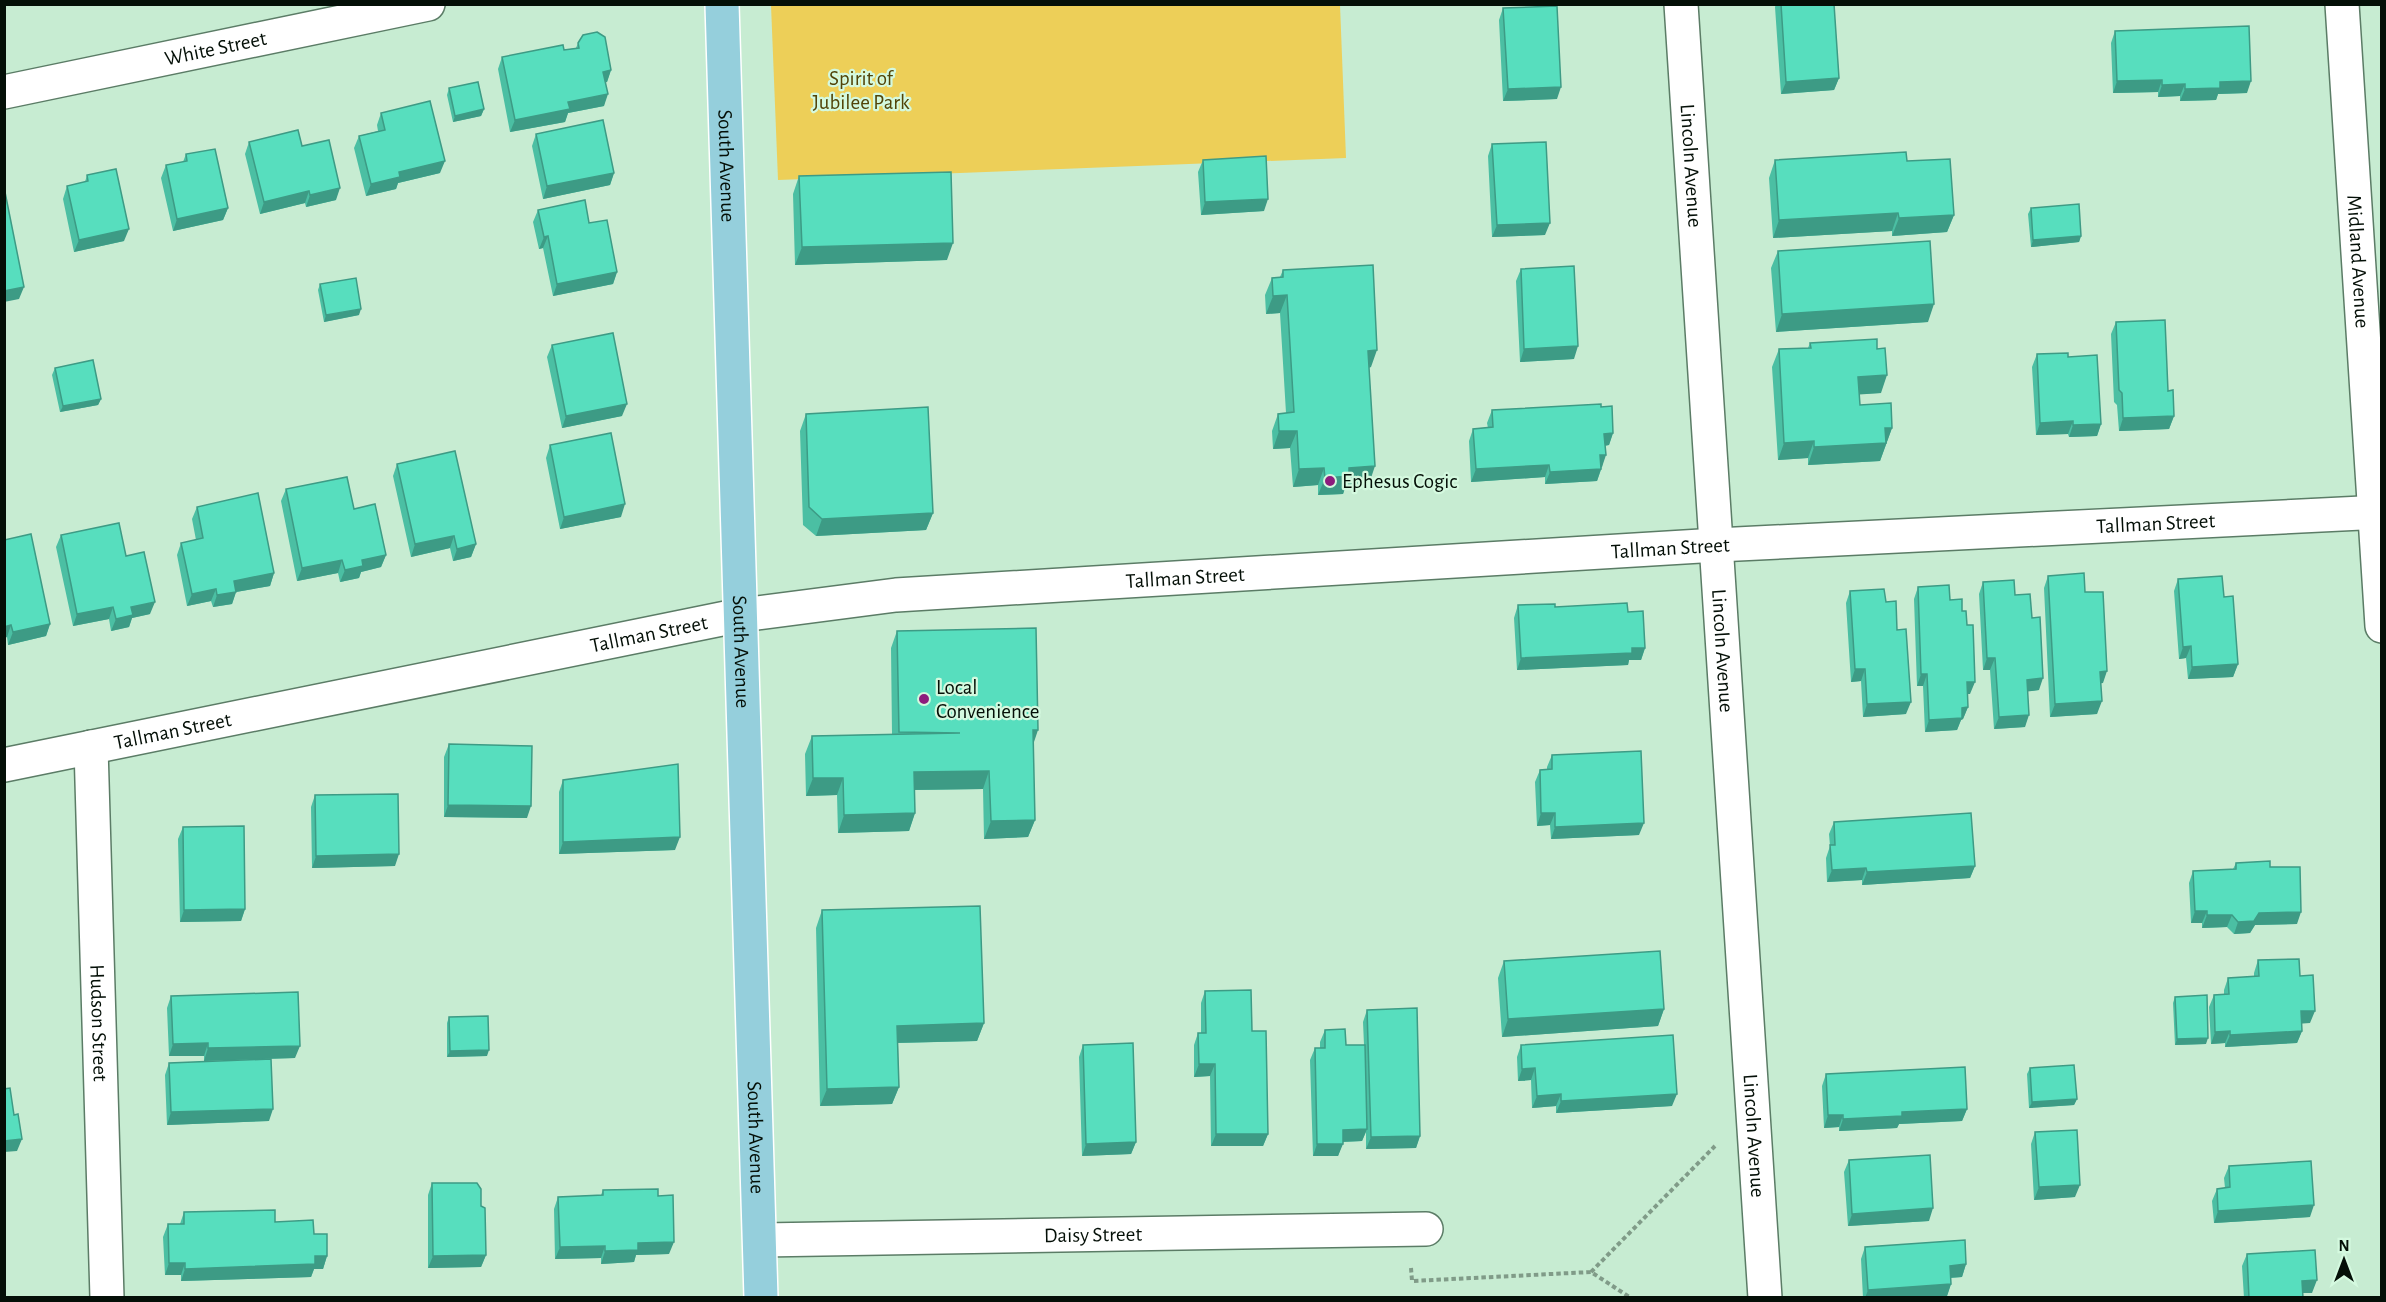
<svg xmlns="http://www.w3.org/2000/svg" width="2386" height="1302" viewBox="0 0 2386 1302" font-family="'Alegreya Sans',sans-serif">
<rect width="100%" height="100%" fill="#c7ecd2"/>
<!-- green -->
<path fill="#edcf58" d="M771,5H1340L1346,158L778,180Z"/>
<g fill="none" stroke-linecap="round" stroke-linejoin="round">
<defs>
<g id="minor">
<path id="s1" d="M1681,4L1765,1298"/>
<path id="s2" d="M2342,4L2382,626"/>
<path id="s3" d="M4,92L428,4"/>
<path id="s4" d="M91,747L107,1298"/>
<path id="s5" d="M4,765L741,615L896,595L1717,545L2382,512"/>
<path id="s6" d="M760,1240L1426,1229"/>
</g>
<g id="major">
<path id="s7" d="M722,4L761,1298"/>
</g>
</defs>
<!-- minor casing -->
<use href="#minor" stroke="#5b7c66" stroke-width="36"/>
<!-- major casing -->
<use href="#major" stroke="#fff" stroke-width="36"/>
<!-- path -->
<path stroke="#809b88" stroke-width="4" stroke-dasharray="4.5 3" stroke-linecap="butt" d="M1411,1268L1412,1281L1591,1272L1631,1298
M1591,1272L1715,1146"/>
<!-- minor -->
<use href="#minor" stroke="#fff" stroke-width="33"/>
<!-- major -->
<use href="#major" stroke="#95cfdc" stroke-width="33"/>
</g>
<!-- wall -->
<path fill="#4bbfa3" d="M1776,4H1834L1839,78L1834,90L1781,94L1775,7Z
M1503,8L1557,99L1503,101L1499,20Z
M2115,31L2247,93L2218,94L2216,100L2180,101V96L2158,97V92L2113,93L2111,43Z
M578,43L611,70L607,82H606L604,106L568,113L565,122L510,132L498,69L502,57L564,50L576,48Z
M449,88L484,109L481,116L453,122L447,95Z
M381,113L440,173L398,183L396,189L366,196L354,148L359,136L378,131L377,125Z
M536,134L614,173L610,185L543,199L532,146Z
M249,142L302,146L336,200L306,207L305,203L260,214L245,154Z
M1492,144L1545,235L1492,237L1488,156Z
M186,154L228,208L223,220L173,231L161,178L166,165L183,162Z
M1203,160L1264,211L1201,215L1198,172Z
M1775,160L1907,161L1954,215L1947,232L1892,236V231L1773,238L1769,178Z
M87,175L124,241L74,252L63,199L67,186L85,182Z
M799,176L947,260L795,265L793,194Z
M2031,208L2081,236L2079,242L2031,247L2028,214Z
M538,210L617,272L613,284L553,296L543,248L539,249L533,222Z
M1778,251L1928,322L1776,332L1771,268Z
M1521,269L1574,359L1520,362L1516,281Z
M1283,270L1371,367L1369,368V484L1346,485L1343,494L1318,495V485L1293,487L1290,448L1273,449L1272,431L1278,414L1286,413L1280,313L1266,314L1265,295L1272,278L1280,277Z
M320,284L359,315L324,322L318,290Z
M2116,322L2168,391L2174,416L2169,429L2119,431L2117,405L2114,402L2111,334Z
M1810,343L1881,393L1859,394L1860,405L1892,428L1880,461L1808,465V458L1778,460L1772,367L1779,349L1808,348Z
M552,345L622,416L562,428L547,357Z
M2037,354L2068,357L2101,424L2097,436L2069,437L2068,434L2036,435L2032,367Z
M55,368L101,399L98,405L60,412L52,375Z
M1601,407L1613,433L1609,445L1605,446L1602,467L1597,481L1545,484V477L1471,482L1469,441L1473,429L1488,428L1487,423L1492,410Z
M806,414L933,513L926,530L816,536L803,525L800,431Z
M550,445L621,517L560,529L546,458Z
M397,464L476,544L471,557L453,561L450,548L411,557L393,476Z
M286,489L354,509L386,555L381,567L361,572L359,578L340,582L338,573L297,581L281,501Z
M197,507L274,573L270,586L236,592L232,604L213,607L211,601L187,606L177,555L181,543L196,540L192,519Z
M61,535L126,556L150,614L132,618L129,627L111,631L109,619L73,626L56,547Z
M4,540L50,624L46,636L8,645L7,637L4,638Z
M2048,576L2085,592L2103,683H2101L2097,714L2050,717L2044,588Z
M2178,579L2224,597L2238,664L2233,677L2188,679L2186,658L2179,659L2174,591Z
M1983,582L2015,595L2032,618L2039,690L2028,691L2025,727L1994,729L1990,670H1983L1979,594Z
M1918,587L1950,600L1962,611L1970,694H1967L1968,707L1963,719L1961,720L1957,730L1925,732L1923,686H1917L1914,599Z
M1850,591L1886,602L1897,630L1906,714L1863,717L1861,681L1851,682L1846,603Z
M1518,605L1555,607L1628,612L1645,648L1641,660H1629L1628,665L1517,670L1514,618Z
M897,631L1033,744L1035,820L1028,837L984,839L983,789L915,790V813L909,831L838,833L837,795L806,796L805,754L812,736L892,734L891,648Z
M449,744L527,818L444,817V757Z
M1552,755L1639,835L1551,839L1550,825L1537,826L1535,782L1540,770L1547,769V767Z
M563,780L675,850L559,854V792Z
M315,795L395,866L312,868L311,807Z
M1834,822L1975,866L1970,878L1862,885V880L1827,882L1826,858L1830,846L1829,834Z
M183,827L245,909L241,921L180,922L178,839Z
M2236,863L2270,867L2297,924L2255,925L2250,933L2234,934L2227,927L2202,928V923H2191L2189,883L2193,871L2233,869Z
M822,910L984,1023L977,1041L898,1043L899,1087L892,1104L820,1106L816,928Z
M2258,960L2300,976L2310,1023H2301L2302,1031L2297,1043L2225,1047V1043L2211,1044L2209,1007L2214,995L2224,994V990L2228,978L2254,977V973Z
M1504,961L1664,1009L1658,1026L1502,1037L1498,978Z
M1205,991L1252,1031L1268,1134L1263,1146H1211L1210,1076L1194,1077V1045L1198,1033H1201V1003Z
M171,996L295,1058L204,1061V1056H169L167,1008Z
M2175,997L2206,1044L2175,1045L2173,1003Z
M1367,1010L1420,1136L1416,1148L1366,1149V1132L1362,1141L1343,1142L1338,1156H1313L1310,1060L1315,1048H1320V1042L1325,1030L1346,1045H1364L1363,1022Z
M449,1017L487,1056L447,1057V1023Z
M1083,1045L1136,1142L1131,1154L1082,1156L1079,1057Z
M1521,1045L1672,1106L1556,1113V1106L1532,1108L1531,1080L1518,1081L1517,1057Z
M169,1063L269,1121L167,1125L165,1075Z
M2030,1068L2077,1099L2074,1105L2029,1108L2027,1074Z
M1826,1074L1967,1109L1962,1121L1899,1124L1897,1128L1839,1131V1127L1824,1128L1822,1086Z
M2035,1132L2075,1197L2034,1200L2031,1144Z
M1849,1160L1929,1221L1848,1226L1844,1172Z
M2229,1166L2310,1217L2214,1223L2212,1201L2217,1189L2225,1188L2224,1178Z
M432,1183L481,1206L486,1255L481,1267L428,1268V1195Z
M603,1190L658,1196L669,1254L636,1255L634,1262L601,1264V1258L555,1259L554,1209L558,1197L601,1195Z
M184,1212L275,1222L314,1234L327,1256L323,1269H314L311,1277L181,1281V1275H165L163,1237L168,1224H180Z
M1865,1247L1966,1264L1962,1277L1951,1278V1284L1947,1296L1930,1298H1863L1861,1259Z
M2247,1254L2312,1293H2303V1298H2244L2242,1266Z"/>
<!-- shaded-wall -->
<path fill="#3d9b85" d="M611,70L607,82L599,84L603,72Z
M1839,78L1834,90L1781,94L1786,82Z
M2162,80L2158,92L2113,93L2117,81Z
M2251,81L2247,93L2218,94L2216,100L2180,101L2185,89L2220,82Z
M2185,84L2180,96L2158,97L2162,85Z
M1561,87L1557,99L1503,101L1508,89Z
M608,94L604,106L568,113L565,122L510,132L515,120L568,102Z
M484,109L481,116L453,122L455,116Z
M445,161L440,173L398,183L396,189L366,196L371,184L399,172Z
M614,173L610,185L543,199L547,186Z
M340,188L336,200L306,207L310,195Z
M309,191L305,203L260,214L264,202Z
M1268,199L1264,211L1201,215L1205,202Z
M228,208L223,220L173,231L177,219Z
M1898,213L1892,231L1773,238L1779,220Z
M1954,215L1947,232L1892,236L1899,218Z
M1550,223L1545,235L1492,237L1497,225Z
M129,229L124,241L74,252L79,240Z
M548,236L543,248L539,249L544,237Z
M2081,236L2079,242L2031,247L2033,240Z
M953,243L947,260L795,265L802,247Z
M617,272L613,284L553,296L557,284Z
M24,287L19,299L4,302V291Z
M1287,295L1280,313L1266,314L1273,296Z
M1934,304L1928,322L1776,332L1782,314Z
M361,309L359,315L324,322L326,315Z
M1578,346L1574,359L1520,362L1524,349Z
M1377,350L1371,367L1362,368L1368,351Z
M1887,375L1881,393L1852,395L1858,377Z
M101,399L98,405L60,412L63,406Z
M627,404L622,416L562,428L566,416Z
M2174,416L2169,429L2119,431L2123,418Z
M2073,421L2068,434L2036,435L2040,423Z
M2101,424L2097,436L2069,437L2073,425Z
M1885,428H1892L1880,461L1808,465L1814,447Z
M1279,431H1297L1290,448L1273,449Z
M1613,433L1609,445L1600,446L1604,434Z
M1814,441L1808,458L1778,460L1784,443Z
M1600,455H1606L1602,467H1596Z
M1549,465L1545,477L1471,482L1476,469Z
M1375,466L1369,484L1346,485L1343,494L1318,495L1325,478L1349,468Z
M1324,468L1318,485L1293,487L1299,469Z
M1601,469L1597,481L1545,484L1550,472Z
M625,504L621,517L560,529L564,517Z
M933,513L926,530L816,536L822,519Z
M454,536L450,548L411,557L415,544Z
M476,544L471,557L453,561L457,549Z
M386,555L381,567L361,572L359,578L340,582L345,570L362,560Z
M342,560L338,573L297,581L302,568Z
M274,573L270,586L236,592L232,604L213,607L217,595L234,581Z
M216,589L211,601L187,606L192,594Z
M155,602L150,614L132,618L129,627L111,631L116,619L131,607Z
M113,607L109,619L73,626L77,614Z
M50,624L46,636L8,645L13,632Z
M11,625L7,637L4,638V627Z
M2191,646L2186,658L2179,659L2183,647Z
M1632,648H1645L1641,660H1629L1628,665L1517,670L1521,658Z
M1987,658H1995L1990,670H1983Z
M2238,664L2233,677L2188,679L2192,667Z
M1855,669H1865L1861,681L1851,682Z
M2107,671L2103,683L2096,684L2100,672Z
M1921,674H1927L1923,686H1917Z
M2043,678L2039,690L2023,692L2027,680Z
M1967,682H1975L1970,694H1962Z
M2102,701L2097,714L2050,717L2055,704Z
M1911,702L1906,714L1863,717L1867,704Z
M1968,707L1963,719L1961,720L1957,730L1925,732L1929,720L1962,708Z
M2029,715L2025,727L1994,729L1999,717Z
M1033,730H1038L1032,748Z
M989,771L983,789L908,790L914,772Z
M813,778H843L837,795L806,796Z
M448,805L531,806L527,818L444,817Z
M915,813L909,831L838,833L844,815Z
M1541,813H1555L1550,825L1537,826Z
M1035,820L1028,837L984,839L991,821Z
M1644,823L1639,835L1551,839L1555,827Z
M680,837L675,850L559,854L563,842Z
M399,854L395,866L312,868L316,856Z
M1975,866L1970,878L1862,885L1867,872Z
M1866,868L1862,880L1827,882L1832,870Z
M245,909L241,921L180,922L184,910Z
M2195,911H2207L2202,923H2191Z
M2301,912L2297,924L2255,925L2250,933L2234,934L2238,922L2259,913Z
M2207,915H2232L2227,927L2202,928Z
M1664,1009L1658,1026L1502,1037L1508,1019Z
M2301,1011H2315L2310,1023L2296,1024Z
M984,1023L977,1041L891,1043L897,1026Z
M2230,1031L2225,1043L2211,1044L2215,1032Z
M2302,1031L2297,1043L2225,1047L2230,1035Z
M2208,1038L2206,1044L2175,1045L2177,1039Z
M208,1043L204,1056H169L173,1044Z
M300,1046L295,1058L204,1061L208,1048Z
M489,1050L487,1056L447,1057L450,1051Z
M1199,1064H1215L1210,1076L1194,1077Z
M1535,1068L1531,1080L1518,1081L1522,1069Z
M899,1087L892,1104L820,1106L827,1089Z
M1561,1094L1556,1106L1532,1108L1537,1096Z
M1677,1094L1672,1106L1556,1113L1561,1101Z
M2077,1099L2074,1105L2029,1108L2032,1102Z
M273,1109L269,1121L167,1125L171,1112Z
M1967,1109L1962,1121L1899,1124L1897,1128L1839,1131L1843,1119L1902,1112Z
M1828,1115H1843L1839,1127L1824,1128Z
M1367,1129L1362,1141L1338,1142L1343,1130Z
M1216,1134H1268L1263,1146H1211Z
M1420,1136L1416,1148L1366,1149L1371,1137Z
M22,1139L17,1151L4,1152V1141Z
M1136,1142L1131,1154L1082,1156L1086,1144Z
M1317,1144H1343L1338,1156H1313Z
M2080,1185L2075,1197L2034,1200L2039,1187Z
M2314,1205L2310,1217L2214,1223L2218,1211Z
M1933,1208L1929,1221L1848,1226L1852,1214Z
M674,1242L669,1254L636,1255L634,1262L601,1264L605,1251L638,1243Z
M605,1246L601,1258L555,1259L560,1247Z
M486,1255L481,1267L428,1268L433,1256Z
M315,1256H327L323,1269H314L311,1277L181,1281L185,1269Z
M169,1263H185L181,1275H165Z
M1966,1264L1962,1277L1945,1278L1950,1266Z
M2317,1280L2312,1293H2297L2302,1281Z
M1951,1284L1947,1296L1930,1298H1865L1868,1290Z"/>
<!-- building -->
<path fill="#57debe" stroke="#3d9b85" stroke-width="1.5" d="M1781,4H1834L1839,78L1786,82Z
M1557,6L1561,87L1508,89L1503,8Z
M2249,26L2251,81L2220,82V88L2185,89V84L2162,85V80L2117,81L2115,31Z
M597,32L605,37L611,70L603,72L608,94L568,102L570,109L515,120L502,57L563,45L564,50L579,48L578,43L583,35Z
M478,82L484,109L455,116L449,88Z
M430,101L445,161L399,172L400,177L371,184L359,136L385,130L381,113Z
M603,120L614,173L547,186L536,134Z
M298,130L302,146L329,140L340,188L310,195L309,191L264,202L249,142Z
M1546,142L1550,223L1497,225L1492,144Z
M215,149L228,208L177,219L166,165L187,161L186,154Z
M1906,152L1907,161L1950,159L1954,215L1899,218L1898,213L1779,220L1775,160Z
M1266,156L1268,199L1205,202L1203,160Z
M116,169L129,229L79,240L67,186L88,181L87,175Z
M951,172L953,243L802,247L799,176Z
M4,187L24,287L4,291Z
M585,200L589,223L607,220L617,272L557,284L548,236L544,237L538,210Z
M2079,204L2081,236L2033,240L2031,208Z
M1930,241L1934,304L1782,314L1778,251Z
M1373,265L1377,350L1368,351L1375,466L1349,468V476L1325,478L1324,468L1299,469L1297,431H1279L1278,414L1294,412L1287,295L1273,296L1272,278L1283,277V270Z
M1574,266L1578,346L1524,349L1521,269Z
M356,278L361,309L326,315L320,284Z
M2165,320L2168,391L2173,390L2174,416L2123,418L2122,393L2119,390L2116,322Z
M613,333L627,404L566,416L552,345Z
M1877,339V349L1885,348L1887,375L1858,377L1860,405L1891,403L1892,428H1885L1886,443L1814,447V441L1784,443L1779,349L1811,348L1810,343Z
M2068,353V357L2097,355L2101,424L2073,425V421L2040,423L2037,354Z
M93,360L101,399L63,406L55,368Z
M1601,404V407L1612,406L1613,433L1604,434L1606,455H1600L1601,469L1550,472L1549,465L1476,469L1473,429L1493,427L1492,410Z
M928,407L933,513L822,519L809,507L806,414Z
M611,433L625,504L564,517L550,445Z
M455,451L476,544L457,549L454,536L415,544L397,464Z
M347,477L354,509L375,504L386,555L362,560L363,566L345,570L342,560L302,568L286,489Z
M258,493L274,573L234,581L236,592L217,595L216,589L192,594L181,543L203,538L197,507Z
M119,523L126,556L144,552L155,602L131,607L133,615L116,619L113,607L77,614L61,535Z
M31,534L50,624L13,632L11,625L4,627V540Z
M2084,573L2085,592H2103L2107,671L2100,672L2102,701L2055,704L2048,576Z
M2222,576L2224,597L2233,596L2238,664L2192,667L2191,646L2183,647L2178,579Z
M2014,580L2015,595L2030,594L2032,618L2040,617L2043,678L2027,680L2029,715L1999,717L1995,658H1987L1983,582Z
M1949,585L1950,600L1962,599V611H1966L1967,625H1973L1975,682H1967L1968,707L1962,708V718L1929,720L1927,674H1921L1918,587Z
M1884,589L1886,602L1896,601L1897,630L1906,629L1911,702L1867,704L1865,669H1855L1850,591Z
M1627,603L1628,612L1643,611L1645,648H1632V653L1521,658L1518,605L1555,604V607Z
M1036,628L1038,730H1033L1035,820L991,821L989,771L914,772L915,813L844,815L843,778H813L812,736L960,733L899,732L897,631Z
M449,744L532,746L531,806L448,805Z
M1641,751L1644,823L1555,827V813H1541L1540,770L1552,769V755Z
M678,764L680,837L563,842V780Z
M398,794L399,854L316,856L315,795Z
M1971,813L1975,866L1867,872L1866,868L1832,870L1830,845H1835L1834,822Z
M244,826L245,909L184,910L183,827Z
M2270,861V867H2300L2301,912L2259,913L2254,921L2238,922L2232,915H2207V911H2195L2193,871L2236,869V863Z
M980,906L984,1023L897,1026L899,1087L827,1089L822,910Z
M1660,951L1664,1009L1508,1019L1504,961Z
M2299,959L2300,976L2313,975L2315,1011H2301L2302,1031L2230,1035V1031L2215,1032L2214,995L2229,994L2228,978L2259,976L2258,960Z
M1251,990L1252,1031H1266L1268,1134H1216L1215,1064H1199L1198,1033H1206L1205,991Z
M298,992L300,1046L208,1048V1043L173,1044L171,996Z
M2207,995L2208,1038L2177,1039L2175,997Z
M1417,1008L1420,1136L1371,1137L1367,1010Z
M488,1016L489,1050L450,1051L449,1017Z
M1345,1029L1346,1045H1365L1367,1129L1343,1130V1144H1317L1315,1048H1325V1030Z
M1673,1035L1677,1094L1561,1101V1094L1537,1096L1535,1068L1522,1069L1521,1045Z
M1133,1043L1136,1142L1086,1144L1083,1045Z
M271,1059L273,1109L171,1112L169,1063Z
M2074,1065L2077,1099L2032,1102L2030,1068Z
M1965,1067L1967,1109L1902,1112V1116L1843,1119V1115H1828L1826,1074Z
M10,1088L14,1115L18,1114L22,1139L4,1141V1089Z
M2077,1130L2080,1185L2039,1187L2035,1132Z
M1930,1155L1933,1208L1852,1214L1849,1160Z
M2311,1161L2314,1205L2218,1211L2217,1189L2230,1187L2229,1166Z
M432,1183H477L481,1189V1206L485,1208L486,1255L433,1256Z
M658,1189V1196L673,1195L674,1242L638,1243V1250L605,1251V1246L560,1247L558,1197L603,1195V1190Z
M275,1210V1222L313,1220L314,1234H327V1256H315V1264L185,1269V1263H169L168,1224H184V1212Z
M1965,1240L1966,1264L1950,1266L1951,1284L1868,1290L1865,1247Z
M2315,1250L2317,1280L2302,1281L2303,1298H2249L2247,1254Z"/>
<!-- markers -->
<g fill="#8d1c7d" stroke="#d4f9df" stroke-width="2">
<circle cx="1330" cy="481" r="6"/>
<circle cx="924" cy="699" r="6"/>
</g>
<g text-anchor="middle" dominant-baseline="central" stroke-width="4.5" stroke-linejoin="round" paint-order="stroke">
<!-- street labels -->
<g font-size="21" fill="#040f07" stroke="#d4f9df">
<text stroke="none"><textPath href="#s3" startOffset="216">White Street</textPath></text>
<text stroke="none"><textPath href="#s7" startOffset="162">South Avenue</textPath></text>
<text stroke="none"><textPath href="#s1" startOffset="162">Lincoln Avenue</textPath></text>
<text stroke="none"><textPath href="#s2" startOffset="258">Midland Avenue</textPath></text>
<text stroke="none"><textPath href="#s5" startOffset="2170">Tallman Street</textPath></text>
<text stroke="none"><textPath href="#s5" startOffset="1684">Tallman Street</textPath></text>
<text stroke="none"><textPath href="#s5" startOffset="1198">Tallman Street</textPath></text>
<text stroke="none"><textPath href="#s5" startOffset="658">Tallman Street</textPath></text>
<text stroke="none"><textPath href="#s7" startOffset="648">South Avenue</textPath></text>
<text stroke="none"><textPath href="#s1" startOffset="648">Lincoln Avenue</textPath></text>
<text stroke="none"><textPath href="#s5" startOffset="172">Tallman Street</textPath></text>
<text stroke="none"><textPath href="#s4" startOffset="276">Hudson Street</textPath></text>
<text stroke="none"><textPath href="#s1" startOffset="1134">Lincoln Avenue</textPath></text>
<text stroke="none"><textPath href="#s7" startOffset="1134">South Avenue</textPath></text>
<text stroke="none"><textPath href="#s6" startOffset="333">Daisy Street</textPath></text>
</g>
<!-- park labels -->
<g font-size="21" fill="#514307" stroke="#d4f9df">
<text x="861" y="78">Spirit of<tspan x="861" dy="24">Jubilee Park</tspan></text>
</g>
<!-- poi labels -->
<g font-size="21" fill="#040f07" stroke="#d4f9df" text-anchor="start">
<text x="1342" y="481">Ephesus Cogic</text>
<text x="936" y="687">Local<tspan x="936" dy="24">Convenience</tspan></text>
</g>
</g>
<!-- border -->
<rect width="2386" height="1302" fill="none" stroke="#040f07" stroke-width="12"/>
<!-- north arrow -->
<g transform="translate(2344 1260)" stroke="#d4f9df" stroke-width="4.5" paint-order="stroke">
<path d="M0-4.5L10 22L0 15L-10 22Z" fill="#040f07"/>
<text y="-9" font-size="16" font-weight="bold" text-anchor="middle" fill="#040f07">N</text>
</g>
</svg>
